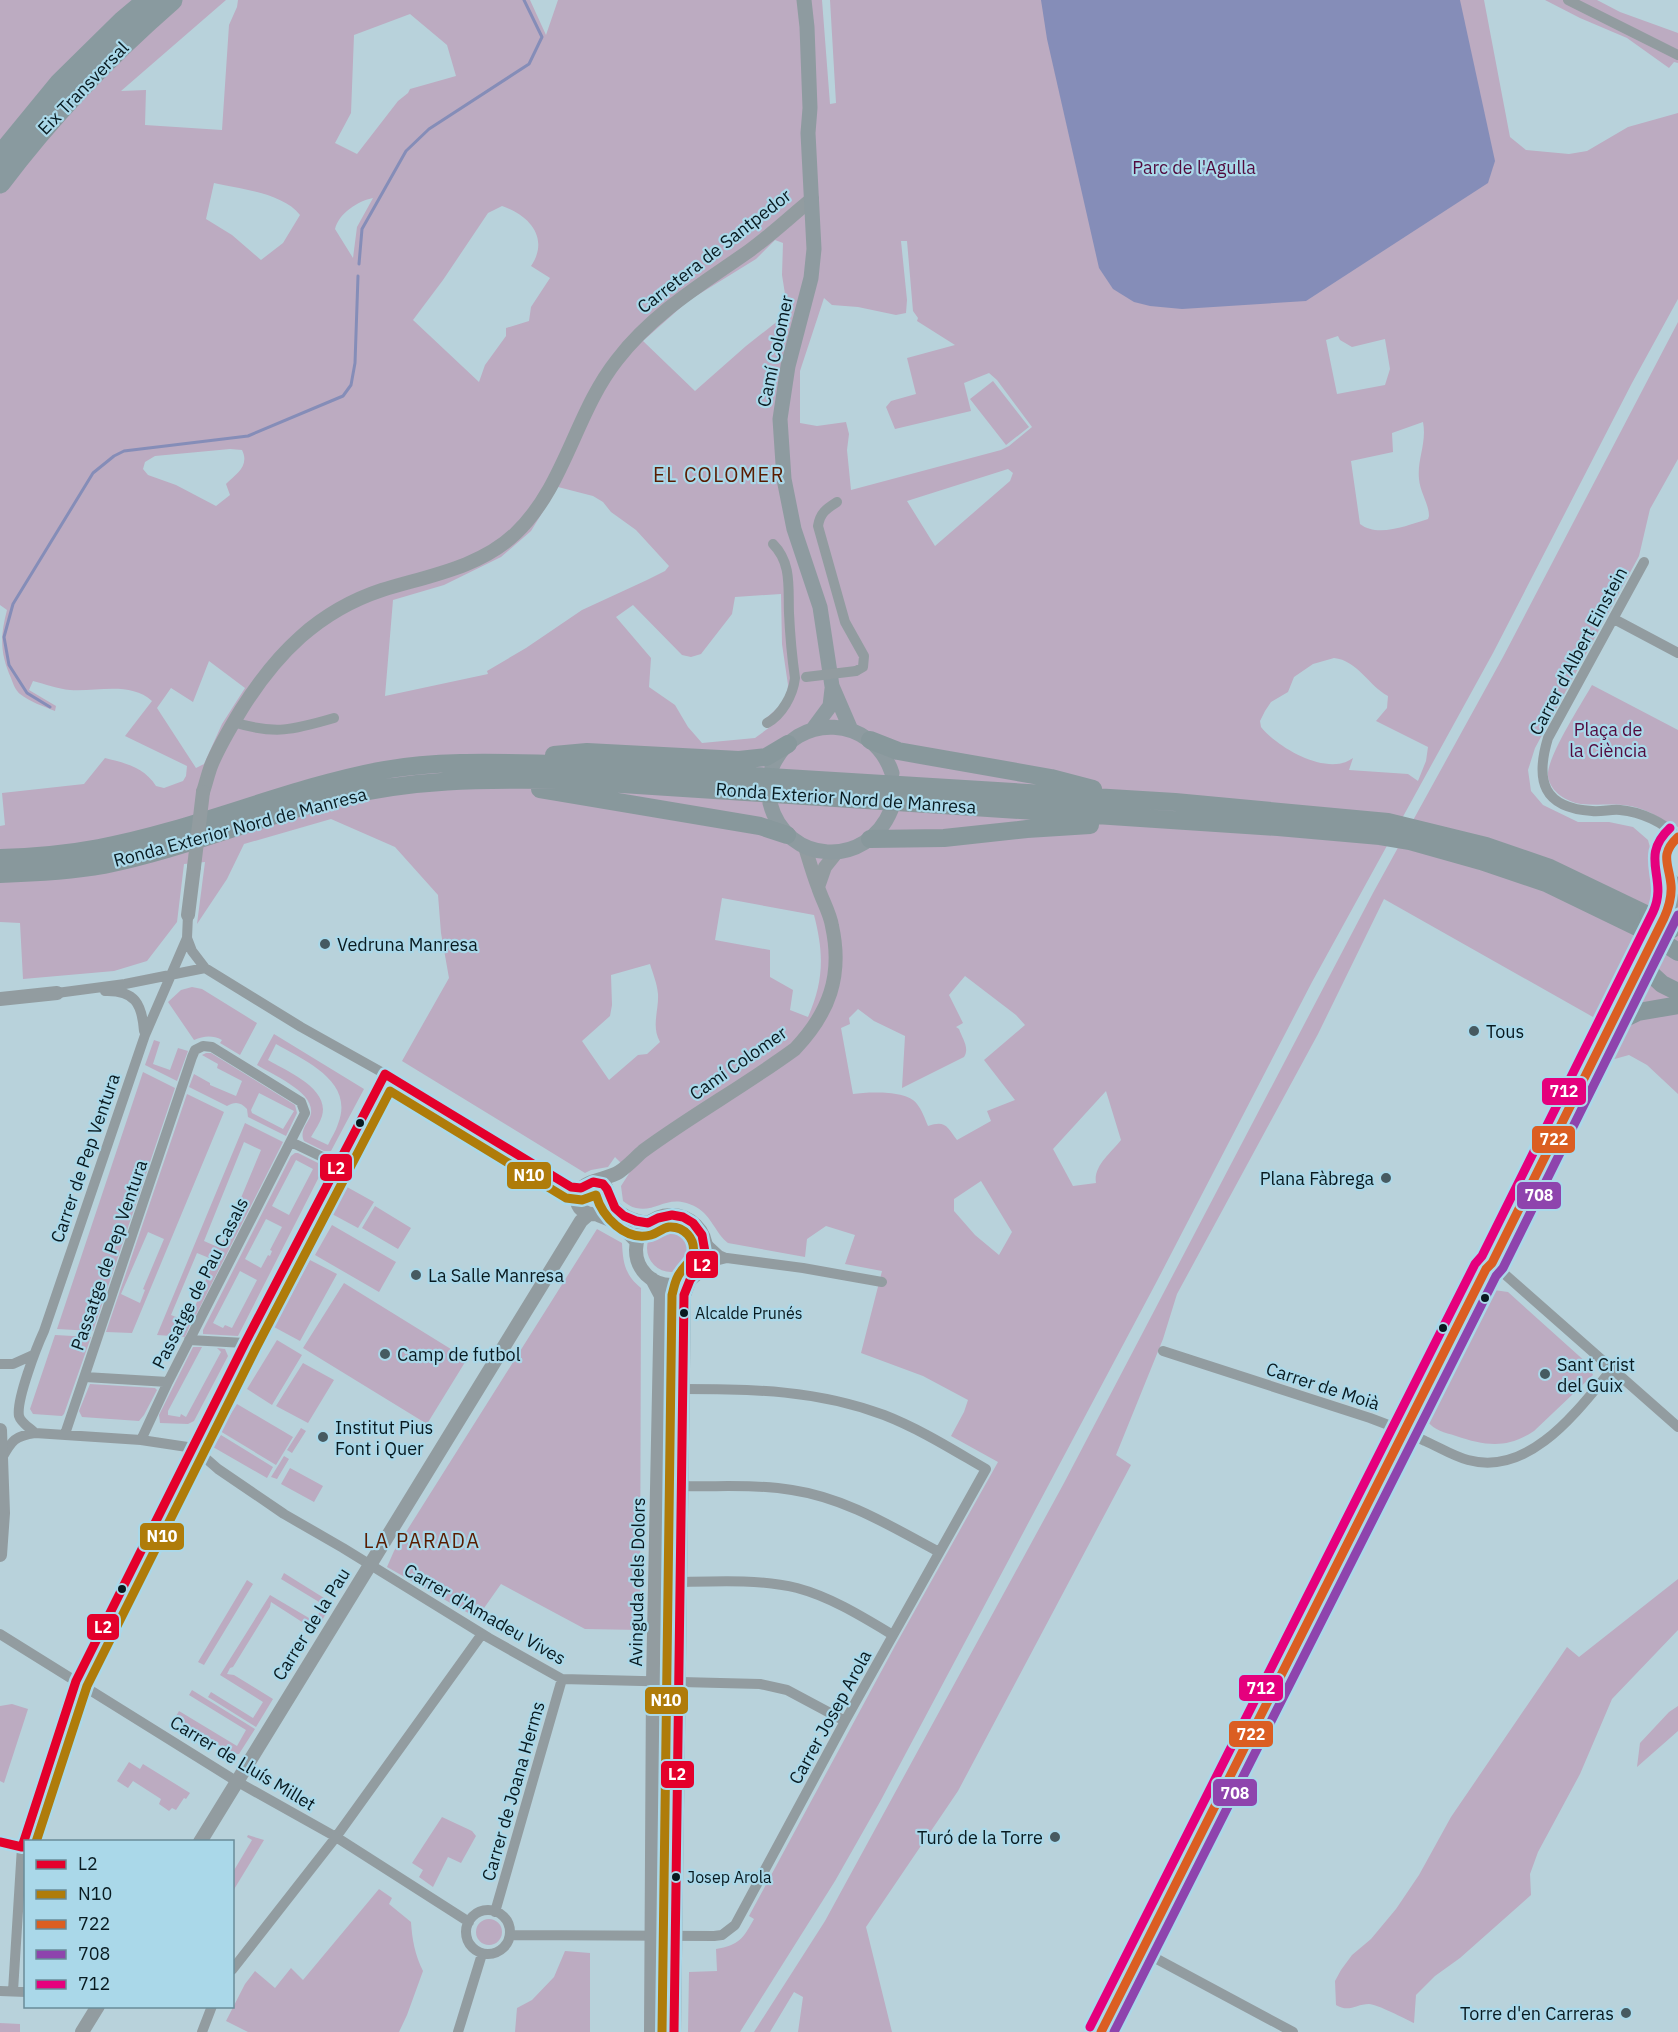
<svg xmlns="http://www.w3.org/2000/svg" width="1678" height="2032" viewBox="0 0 1678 2032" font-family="'IBM Plex Sans',sans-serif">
<rect width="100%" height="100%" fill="#b8d2db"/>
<!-- green -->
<path fill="#bcabc1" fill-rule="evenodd" d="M0,0H226L121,91L146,90L145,125L222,130L229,25L237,7L238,0H530L546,35L558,0H822L830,104L836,103L830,0H1484L1510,137L1526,150L1569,154L1587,151L1628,127L1678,113V299L1632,383L1493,653L1312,982L1157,1281L881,1800L835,1881L740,2032H688L689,1972L717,1971L716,1949C739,1945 743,1939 754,1919L749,1916L895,1646L998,1462L951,1436L964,1412L968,1400L923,1376L861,1353L882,1271L845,1264L855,1235L826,1226L807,1239L805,1257L728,1243C715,1233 712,1216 696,1207C668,1192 657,1213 636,1208C631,1207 627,1204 623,1201L621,1186L630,1172L615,1157L608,1167L591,1170L585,1173L402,1061L449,978L441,933L438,895L395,847L331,819L244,844L227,879L197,924L205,862L184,864L177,922L147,961L114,971L23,979L20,923L0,922V826L5,825L2,793L84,784L105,758C125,763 144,767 156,786L164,788L183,781L186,776L187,766L125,736L152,701C130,681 97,692 70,690C58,689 45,684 33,681L29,690L56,706L55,711C43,706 30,702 20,694C16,691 13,684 11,678C0,653 0,637 7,610L0,605ZM410,14L447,45L456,76L410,89L408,93L398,101L357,154L335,143L351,113L354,35ZM214,183C240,189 283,193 300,215L283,243L261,260L232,235L206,219ZM373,198L357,227L353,258L335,229C339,213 358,201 373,198ZM502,206C529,215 550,238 531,266L550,278L531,307L529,321L506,328V336L485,365L479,382L413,320L443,280L488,213ZM775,240L783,243L782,275L788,313L746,346L695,391L643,341L688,301L756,259ZM901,241H907L913,311L918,318L917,321L955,345L907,358L916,394L891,401L886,407L895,429L971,411L964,383L989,373L997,380L1032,427L1009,446L1001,450L851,490L847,450L849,434L846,422L817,426L800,423V371L824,298L832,305L858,307L896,315L906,313L907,300ZM1338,336L1340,340L1352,347L1385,339L1390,369L1385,385L1337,394L1326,340ZM1423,422C1427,443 1417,459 1419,479C1420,492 1429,504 1429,516L1428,519C1408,525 1378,538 1360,524L1351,461L1393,452L1392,433ZM230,449L242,450C250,466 236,474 226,484L230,495L216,506L176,485L148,475L143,469L145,462L155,456ZM1008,469L1013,473L1010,481L935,546L907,501ZM558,487L593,496L603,502L611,512L636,530L669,566L665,571L647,580L582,610L526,648L487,671L488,674L385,696L393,600L444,585L501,557L531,531ZM781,594L782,644L788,685L787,695L782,704L764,720L770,727L755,738L702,743L688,727L675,705L649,687L651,658L616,617L633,605L682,655L691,657L701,654L732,614L735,597ZM1334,658C1357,660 1369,686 1388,696L1387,708L1376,721L1428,747L1426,761L1418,781L1408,774L1349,770L1353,758C1328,777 1278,748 1261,727L1260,721L1265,711L1271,702L1288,692L1294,677L1313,664ZM209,661L245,688L222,724L204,764L196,768L157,708L171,688L193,702ZM722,898L814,915C824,953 824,981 808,1017L790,1010L793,990L770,977V950L715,940ZM650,964C653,974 657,983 658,994C659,1011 651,1026 660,1042L647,1054L638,1055L609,1080L582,1041L610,1016L612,1005L611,975ZM965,976L1016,1015L1025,1025L984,1060L1015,1100L987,1111L991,1121L957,1140C947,1127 946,1120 928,1126C925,1119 922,1110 917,1104C907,1090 869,1092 853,1094L841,1028L850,1024L849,1018L858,1009L874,1021L905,1036L902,1088L964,1057C970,1048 962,1038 959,1029L956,1027L963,1023L949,995ZM1106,1091L1121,1140C1111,1153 1093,1166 1096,1183L1073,1186L1053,1149ZM981,1181L1012,1232L999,1255L975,1235L954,1211V1199Z
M1545,0H1597L1620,12L1678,33V63L1674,62L1669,68L1627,38L1580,18Z
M1678,322V459L1650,509L1639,556L1535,748L1528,770L1531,791L1543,805L1578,822H1609L1633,827L1648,840L1661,888L1678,894V1094L1647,1065L1629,1055L1611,1060L1623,1029L1593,1017L1384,899L1318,1034L1177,1294L1163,1339L1116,1455L1131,1465L958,1791L866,1927L892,2032H798L803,1997L794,1992L770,2032H754L825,1921L1064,1483L1373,893L1503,657Z
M993,381L1029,427L1006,445L970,399Z
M1592,685L1678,730V827C1665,822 1654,813 1641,809C1621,802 1602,806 1581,804C1567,802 1550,792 1548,776C1546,758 1582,703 1592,685Z
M192,987L202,989L257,1023L240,1055L220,1043L222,1040C212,1035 204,1036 194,1040L168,1002L181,990Z
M274,1034L364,1089L331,1151H324L304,1141C300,1133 305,1126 309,1119C322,1095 273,1075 257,1065ZM276,1044C305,1061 355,1081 338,1124C336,1131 331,1138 328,1145L311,1137C315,1130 320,1123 322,1116C330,1088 286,1071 268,1060Z
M154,1040L160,1042L153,1064L170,1070L178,1048L188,1051L177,1081L145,1065Z
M206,1053H211L295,1105L297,1113L286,1136L248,1117L247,1109C241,1102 235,1101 227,1106L189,1087L194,1074L210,1083V1085L236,1096L242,1081L217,1068L218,1064L202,1055ZM259,1093L294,1111L283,1129L252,1113L251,1110Z
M143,1072L175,1088L171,1100L93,1331L57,1329Z
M187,1094L224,1112L132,1333L106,1332ZM148,1232L164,1239L143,1289L145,1290L140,1303L121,1294Z
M245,1123L283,1142L194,1319V1309L214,1260L197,1253L171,1315L191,1323L185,1337L157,1335ZM244,1142L261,1150L220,1248L204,1241Z
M295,1153H298L320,1164L322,1171L238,1336L203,1334V1330L291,1156ZM296,1160L313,1169L289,1215L272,1206ZM266,1219L282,1227L270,1250L272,1251L270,1256L268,1255L261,1268L245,1259ZM240,1271L257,1280L232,1328L225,1325L223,1328L213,1323Z
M347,1187L374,1202L358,1228L332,1214Z
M375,1206L411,1228L398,1249L362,1228Z
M647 1248a24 24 0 1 1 48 0a24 24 0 1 1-48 0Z
M332,1225L396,1262L379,1292L315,1255Z
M597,1229L622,1243C623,1263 625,1275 641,1288L640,1630L585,1629L501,1584L477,1618L387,1567L394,1551Z
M310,1260L337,1274L300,1341L274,1327Z
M344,1283L467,1359L427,1424L303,1348Z
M1494,1290L1508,1292L1588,1364L1593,1375L1534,1431C1507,1449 1486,1446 1456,1436C1444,1432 1435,1431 1427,1421Z
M671,1291H674L675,1295L672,1669L668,1674H664L662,1669L668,1295Z
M55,1335L91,1337L64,1414L62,1416L33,1414L30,1409Z
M277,1340L302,1355L272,1405L247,1389Z
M193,1347H202L168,1411V1415L180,1417L181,1414L186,1417L221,1352L217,1348L225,1349L228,1356L194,1421L188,1424L160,1423L159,1415Z
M303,1363L334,1380L308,1423L276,1406Z
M90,1384L155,1388L157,1390L144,1415L139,1421L82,1417L79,1411Z
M237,1404L293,1437L276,1465L220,1431Z
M301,1428L306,1431L292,1453L287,1450Z
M221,1435L273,1467L267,1478L213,1447Z
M284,1456L289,1459L277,1479L271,1477Z
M290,1468L323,1486L314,1502L281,1484Z
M284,1573L332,1603L316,1631L271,1602L270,1607L233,1667L230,1668L227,1674L234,1675L273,1699L256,1727L208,1697L211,1692L253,1718L263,1702L220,1675L270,1595L314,1621L324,1605L281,1579Z
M1678,1579V1630L1612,1699L1580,1774L1538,1852L1530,1874L1531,1895L1460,1958L1435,1976L1416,1995L1414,2023C1405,2019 1377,2004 1369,2004C1356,2004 1349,2013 1336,2005L1335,1981L1341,1970L1352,1955L1371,1939L1396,1909L1419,1875L1451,1817L1567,1647L1579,1657Z
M247,1580L253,1584L204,1665L198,1662Z
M664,1687H669L671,1691L668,1923L666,1928H661Z
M192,1690L255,1729L239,1754H234L175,1718L179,1711L237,1746L246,1730L189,1695Z
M12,1704L28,1709L4,1783L0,1781V1706Z
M1678,1706V1731L1637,1767L1640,1743L1669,1712Z
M129,1762L140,1769L143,1764L190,1793L186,1799L184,1798L176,1810L172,1808L169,1811L159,1804L161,1799L133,1781L128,1788L117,1781Z
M442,1817L472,1831L476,1836L461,1863L448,1857L433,1887L419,1877L423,1870L412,1863Z
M248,1835L264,1840L233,1891V1872L252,1840L247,1837Z
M379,1889L392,1898L389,1904L411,1922C412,1939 415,1955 423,1971L407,2015L399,2032H248L226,2021L245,1984L255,1971L275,1988L291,1968L303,1980Z
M476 1932a13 13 0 1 1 26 0a13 13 0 1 1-26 0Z
M665,1939L667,1943V2032H658L659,1946L660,1941Z
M565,1951L590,1953V2032H515L517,2008L532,2000L554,1977Z
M0,2023L20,2024V2032H0Z"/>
<!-- water -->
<path fill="#858db8" d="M1041,0H1460L1495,161L1488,183L1306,301L1182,309L1150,306L1134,302L1113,289L1099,268L1047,39Z"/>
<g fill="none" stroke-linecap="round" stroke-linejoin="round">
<!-- stream -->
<path stroke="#858db8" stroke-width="3" d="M359,264L362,229L406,151L429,129L529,64L542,37L524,0
M50,707L27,693L9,665L4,637L13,604L93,473L114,456L124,451L248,436L343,396L351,385L355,363L358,276"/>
<!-- minor -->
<path stroke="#929ca0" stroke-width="10" d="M1568,0L1678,55
M837,502C826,509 820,513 818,526L845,622L864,656L863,667L856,671
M1644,562L1548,738C1535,781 1543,808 1592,811C1602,812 1611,809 1620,810C1641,812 1664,822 1678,838
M1614,619L1678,653
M233,722C275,735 293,730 334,718
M767,723C782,715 793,695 795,678C792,657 790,635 789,613C788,588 792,563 773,544
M1678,837C1661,850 1662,871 1678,884
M1659,926L1667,911L1678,899
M187,938L192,951L205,968L301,1027L385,1074L571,1187L581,1188
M105,991C135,990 142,1004 144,1031
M57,993L125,984L205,968
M291,1142L337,1164
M705,1242L719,1255L726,1258
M1492,1263L1678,1427
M703,1264L727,1258L803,1268L882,1282
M189,1340L245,1343
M1163,1351L1370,1418C1389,1425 1407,1432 1425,1441C1439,1447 1453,1456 1468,1460C1530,1477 1578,1410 1612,1369
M0,1364H13L33,1355
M85,1377L168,1382
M35,1433C30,1428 21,1423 19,1416C16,1400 37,1346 44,1331L145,1035L187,938L188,915
M65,1434L192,1057L195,1050L203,1046L212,1047L301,1102L305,1113L168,1382L141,1440
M2,1458C12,1440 15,1436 35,1433L141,1440L194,1448L218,1469L284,1514L343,1548L489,1638L562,1679L760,1684L787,1690L845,1721
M682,1486C718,1487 756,1484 792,1490C846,1498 892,1527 939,1552
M681,1582C719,1581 759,1579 797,1588C831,1597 863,1617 893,1635
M0,1634L236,1781L336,1837L469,1922
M0,1842L26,1847
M466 1932a22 22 0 1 1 44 0a22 22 0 1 1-44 0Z
M495,1912L562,1679
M510,1935L714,1936L722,1935L735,1925L845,1721L986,1469C953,1450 920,1429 884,1415C817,1390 753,1389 683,1389
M1142,1951L1293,2032
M232,1970L336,1837L482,1634
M0,1991L26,1992
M13,1991L22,1847L76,1681L245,1343L385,1074
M202,2032L212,2006
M458,2032L482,1954
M1101,2032L1394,1454L1404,1431L1486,1269L1492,1263L1633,981L1643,956"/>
<!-- tertiary -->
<path stroke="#929ca0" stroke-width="14" d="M203,792C206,783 208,774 211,766C219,746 230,728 241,710C276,654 318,611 382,590C427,576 479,568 515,534C565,487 575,413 617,360C653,313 702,284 749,251C771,235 791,216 812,199
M818,887L825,867L837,852
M188,915L194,867
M0,999L57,993
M595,1182L606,1187L610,1199L605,1211C591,1220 570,1209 579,1191C585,1180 608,1179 619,1172C628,1166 635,1158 643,1151C692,1115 746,1085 795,1049C829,1013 843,976 832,926C830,913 822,900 818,887C813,874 809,860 805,847
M610,1202C620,1216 632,1221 649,1223
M598,1215C614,1220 626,1229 637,1242
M636 1250a35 35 0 1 1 70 0a35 35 0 1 1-70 0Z
M0,1430L3,1513L0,1555
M200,1842L581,1221L589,1214
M82,2032L98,2006
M651,2032L653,1682L661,1296L652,1279
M674,2032L684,1295L690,1279"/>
<!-- secondary -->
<path stroke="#8e9ba0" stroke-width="15" d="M804,0L807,27L810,108L808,133L814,249L811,278L788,366L780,419L784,479L794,529L820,607L832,686L851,730
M813,729L830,706L832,689
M772,767C796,711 873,715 892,773
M770,803C786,865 867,869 891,810"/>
<!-- trunk -->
<path stroke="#88989c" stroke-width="18" d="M870,740L898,751L1051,778L1093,789
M554,755L587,752L739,760L766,757L788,744
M540,789L760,826L787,835
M870,839L944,838L1027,829L1090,825
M0,858C33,857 67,854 99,848C196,830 287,788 384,770C443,760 502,763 561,764L1175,802L1388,822L1486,846L1550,868L1648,915
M0,874C34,873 70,871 104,865C183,849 257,817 335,798C412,779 482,779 560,780L1278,827L1380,836L1410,841L1481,861L1546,883L1641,929
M1664,943L1678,952
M1644,951L1648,971L1662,984L1678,992
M1611,1025L1638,1012L1678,1005"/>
<!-- motorway -->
<path stroke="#899a9f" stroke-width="21" d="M0,156L60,83L123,21L148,0
M0,183C50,116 109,55 172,0"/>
<!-- minor-bridge -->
<path stroke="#929ca0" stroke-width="10" d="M806,677L856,671"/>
<!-- tertiary-bridge -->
<path stroke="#929ca0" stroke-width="14" d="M194,867L203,792"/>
<!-- trunk-bridge -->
<path stroke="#88989c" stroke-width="18" d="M1648,915L1672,929
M1641,929L1664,943"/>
<defs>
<path id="bus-1" d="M0,1842L22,1847L76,1681L245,1343L385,1074L571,1187L581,1188L593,1182L603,1184L607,1189L615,1208L624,1216L636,1221L648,1223L658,1218L672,1215L683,1217L693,1223L702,1235L705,1252L702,1265L690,1280L684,1295L674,2032"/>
<path id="bus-2" d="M36,1842L87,1686L256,1348L390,1091L566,1198L582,1200L596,1195C602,1216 625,1242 651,1235C658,1233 662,1228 669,1227C684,1226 696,1239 693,1254C691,1262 684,1266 680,1273C675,1279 674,1288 672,1295L662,2032"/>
<path id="bus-3" d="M1101,2032L1486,1269L1492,1263L1664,918C1669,907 1672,897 1671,885C1669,863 1659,855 1678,837"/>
<path id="bus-4" d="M1114,2032L1496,1276L1503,1268L1678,915"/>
<path id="bus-5" d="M1090,2027L1475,1264L1482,1256L1653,912C1669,878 1638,858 1670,828"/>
</defs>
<!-- bus-1 casing -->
<use href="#bus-1" stroke="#aad8e9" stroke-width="14"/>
<!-- bus-2 casing -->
<use href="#bus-2" stroke="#aad8e9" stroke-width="14"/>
<!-- bus-3 casing -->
<use href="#bus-3" stroke="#aad8e9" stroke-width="14"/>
<!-- bus-4 casing -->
<use href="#bus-4" stroke="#aad8e9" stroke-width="14"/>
<!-- bus-5 casing -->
<use href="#bus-5" stroke="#aad8e9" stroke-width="14"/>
<!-- bus-1 -->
<use href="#bus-1" stroke="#e4002b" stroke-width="9"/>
<!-- bus-2 -->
<use href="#bus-2" stroke="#af7c0a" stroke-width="9"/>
<!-- bus-3 -->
<use href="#bus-3" stroke="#db5e22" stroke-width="9"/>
<!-- bus-4 -->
<use href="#bus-4" stroke="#8e44ad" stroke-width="9"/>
<!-- bus-5 -->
<use href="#bus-5" stroke="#e5007d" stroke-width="9"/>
</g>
<!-- markers -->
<g fill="#465a61" stroke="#aad8e9" stroke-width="2">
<circle cx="325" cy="944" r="6"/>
<circle cx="1474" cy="1031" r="6"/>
<circle cx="1386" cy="1178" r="6"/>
<circle cx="416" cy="1275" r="6"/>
<circle cx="385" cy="1354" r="6"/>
<circle cx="1545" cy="1374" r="6"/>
<circle cx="323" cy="1437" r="6"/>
<circle cx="1055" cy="1837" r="6"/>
<circle cx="1626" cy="2013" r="6"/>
</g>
<g fill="#081a20" stroke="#aad8e9" stroke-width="2">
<circle cx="360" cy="1123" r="5"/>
<circle cx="1485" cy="1298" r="5"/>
<circle cx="684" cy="1313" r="5"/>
<circle cx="1443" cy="1328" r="5"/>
<circle cx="122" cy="1589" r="5"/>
<circle cx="676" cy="1877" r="5"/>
</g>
<g text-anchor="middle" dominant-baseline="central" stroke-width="4.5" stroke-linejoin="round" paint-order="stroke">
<!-- bus labels -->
<g font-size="16" fill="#081a20" stroke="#aad8e9" text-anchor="start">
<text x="695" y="1313">Alcalde Prunés</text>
<text x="687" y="1877">Josep Arola</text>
</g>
<!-- street labels -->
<g font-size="18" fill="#081a20" stroke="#aad8e9">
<text transform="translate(83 88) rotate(-46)">Eix Transversal</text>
<text transform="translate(714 251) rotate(-38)">Carretera de Santpedor</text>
<text transform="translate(775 351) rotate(-78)">Camí Colomer</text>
<text transform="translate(1578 651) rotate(-62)">Carrer d'Albert Einstein</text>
<text transform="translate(846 798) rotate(4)">Ronda Exterior Nord de Manresa</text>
<text transform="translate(240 827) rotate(-15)">Ronda Exterior Nord de Manresa</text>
<text transform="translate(738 1063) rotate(-35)">Camí Colomer</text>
<text transform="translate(85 1158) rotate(-71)">Carrer de Pep Ventura</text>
<text transform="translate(109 1255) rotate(-71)">Passatge de Pep Ventura</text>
<text transform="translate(200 1283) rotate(-63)">Passatge de Pau Casals</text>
<text transform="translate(1323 1386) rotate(18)">Carrer de Moià</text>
<text transform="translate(637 1582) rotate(-89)">Avinguda dels Dolors</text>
<text transform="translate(485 1614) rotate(30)">Carrer d'Amadeu Vives</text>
<text transform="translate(311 1624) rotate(-58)">Carrer de la Pau</text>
<text transform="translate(830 1717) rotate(-61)">Carrer Josep Arola</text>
<text transform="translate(243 1763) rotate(31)">Carrer de Lluís Millet</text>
<text transform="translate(513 1791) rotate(-74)">Carrer de Joana Herms</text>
</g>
<!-- park labels -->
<g font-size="18" fill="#520a3e" stroke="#aad8e9">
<text x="1194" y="167">Parc de l'Agulla</text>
<text x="1608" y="729">Plaça de<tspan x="1608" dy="21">la Ciència</tspan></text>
</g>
<!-- poi labels -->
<g font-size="18" fill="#081a20" stroke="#aad8e9" text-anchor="start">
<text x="337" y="944">Vedruna Manresa</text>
<text x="1486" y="1031">Tous</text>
<text x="1374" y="1178" text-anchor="end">Plana Fàbrega</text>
<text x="428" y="1275">La Salle Manresa</text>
<text x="397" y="1354">Camp de futbol</text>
<text x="1557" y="1364">Sant Crist<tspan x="1557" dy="21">del Guix</tspan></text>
<text x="335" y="1427">Institut Pius<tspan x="335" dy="21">Font i Quer</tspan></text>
<text x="1043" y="1837" text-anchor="end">Turó de la Torre</text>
<text x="1614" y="2013" text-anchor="end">Torre d'en Carreras</text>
</g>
<!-- neighbourhood labels -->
<g font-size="20" letter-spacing="1.5" fill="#5a1c00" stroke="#aad8e9">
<text x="719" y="474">EL COLOMER</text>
<text x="422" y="1540">LA PARADA</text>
</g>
</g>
<g stroke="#aad8e9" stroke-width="2">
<rect x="1541" y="1077" width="46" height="29" rx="6" fill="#e5007d"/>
<rect x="1531" y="1125" width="45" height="29" rx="6" fill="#db5e22"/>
<rect x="319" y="1153" width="34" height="29" rx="6" fill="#e4002b"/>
<rect x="506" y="1161" width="46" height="29" rx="6" fill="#af7c0a"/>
<rect x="1516" y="1181" width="46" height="29" rx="6" fill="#8e44ad"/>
<rect x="685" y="1250" width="34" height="29" rx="6" fill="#e4002b"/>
<rect x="139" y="1522" width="46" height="29" rx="6" fill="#af7c0a"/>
<rect x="86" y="1613" width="34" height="28" rx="6" fill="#e4002b"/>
<rect x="1238" y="1674" width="46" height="28" rx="6" fill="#e5007d"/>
<rect x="644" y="1686" width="45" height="29" rx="6" fill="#af7c0a"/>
<rect x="1228" y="1720" width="46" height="28" rx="6" fill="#db5e22"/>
<rect x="660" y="1760" width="35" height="29" rx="6" fill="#e4002b"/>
<rect x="1212" y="1778" width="46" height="29" rx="6" fill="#8e44ad"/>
</g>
<g font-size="16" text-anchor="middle" font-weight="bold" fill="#fff">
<text x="1564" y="1097">712</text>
<text x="1554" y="1145">722</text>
<text x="336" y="1174">L2</text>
<text x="529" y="1181">N10</text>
<text x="1539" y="1201">708</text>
<text x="702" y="1271">L2</text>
<text x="162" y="1542">N10</text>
<text x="103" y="1633">L2</text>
<text x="1261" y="1694">712</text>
<text x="666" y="1706">N10</text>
<text x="1251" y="1740">722</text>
<text x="677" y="1780">L2</text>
<text x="1235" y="1799">708</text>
</g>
<!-- legend -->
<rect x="24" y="1840" width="210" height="168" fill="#aad8e9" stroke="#698c99" stroke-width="1.5"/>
<rect x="36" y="1860" width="30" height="9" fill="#e4002b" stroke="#698c99" stroke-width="1.5"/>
<text x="78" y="1870" font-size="18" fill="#081a20">L2</text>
<rect x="36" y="1890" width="30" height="9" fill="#af7c0a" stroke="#698c99" stroke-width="1.5"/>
<text x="78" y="1900" font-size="18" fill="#081a20">N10</text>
<rect x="36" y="1920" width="30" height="9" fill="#db5e22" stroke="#698c99" stroke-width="1.5"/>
<text x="78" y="1930" font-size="18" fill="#081a20">722</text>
<rect x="36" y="1950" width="30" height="9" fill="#8e44ad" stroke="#698c99" stroke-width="1.5"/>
<text x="78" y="1960" font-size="18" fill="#081a20">708</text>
<rect x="36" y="1980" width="30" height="9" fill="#e5007d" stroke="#698c99" stroke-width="1.5"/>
<text x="78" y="1990" font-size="18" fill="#081a20">712</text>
</svg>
